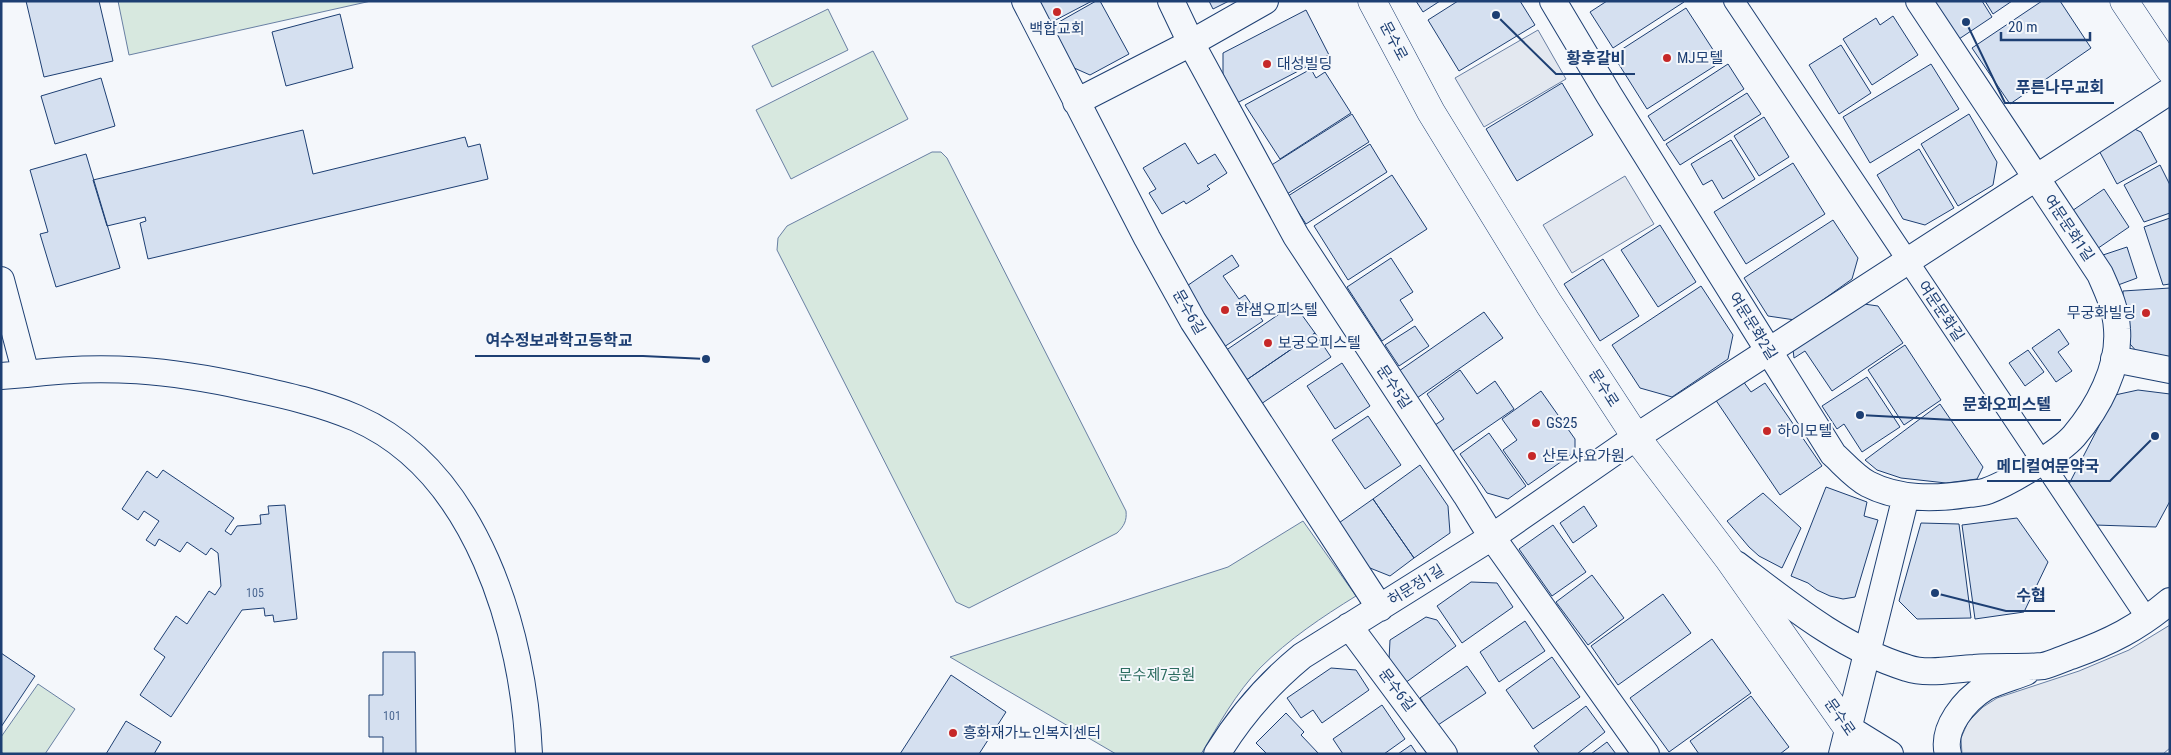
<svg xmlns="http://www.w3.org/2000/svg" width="2171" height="755" viewBox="0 0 2171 755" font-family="'Roboto Condensed','Noto Sans KR',sans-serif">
<rect width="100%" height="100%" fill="#f4f7fb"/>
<!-- green -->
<path fill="#d7e8df" stroke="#687fa3" d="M118,1H371L129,55Z
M828,9L848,50L772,87L752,46Z
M873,51L908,119L791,179L756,110Z
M932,152H941L947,158L1126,511C1127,521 1124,526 1117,533L969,608L956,602L777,250L778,238L787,226Z
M1303,521L1356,596C1322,617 1289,639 1260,668C1236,693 1219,724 1201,754H1116L950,657L1228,567Z
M38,684L75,709L45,754H4L1,752V737Z"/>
<!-- parking -->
<path fill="#e3e8f0" stroke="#687fa3" d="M1538,30L1566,79L1484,127L1455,78Z
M1625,176L1654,224L1572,273L1543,225Z
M2170,625V748L2163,754H1962L1961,738L1968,722L1983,707L1997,698L2079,671L2129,650Z"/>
<!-- building -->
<path fill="#d5e0f0" stroke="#1d3f73" d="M26,1H99L113,61L44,77Z
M1039,1H1092L1050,23Z
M1096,1H1100L1129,54L1090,75L1072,67L1050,27Z
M1209,1H1229L1213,9Z
M1416,1H1440L1423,12Z
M1458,1H1520L1535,25L1459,71L1428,20Z
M1607,1H1683L1684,2L1613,48L1590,12Z
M1925,1H1982L1992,17L1953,43Z
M1985,1H2012L1993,14Z
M2042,1H2060L2091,48L2010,104L1972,48Z
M1686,8L1721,62L1647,109L1613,55Z
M1306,10L1329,55L1237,103L1223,74V53Z
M340,14L353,68L286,86L272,32Z
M1893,16L1918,55L1872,85L1843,39L1876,18L1880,25Z
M1841,45L1871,93L1839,114L1809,65Z
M1728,64L1744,89L1664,141L1648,116Z
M1931,64L1959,109L1870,163L1843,117Z
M1311,69L1316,78L1325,72L1351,113L1280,159L1245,105Z
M101,78L115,126L55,144L41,96Z
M1562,83L1593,135L1517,181L1486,129Z
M1747,93L1761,114L1680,165L1666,144Z
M1352,114L1369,142L1287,194L1270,166Z
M1969,114L1997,162L1993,185L1958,206L1921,144Z
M1764,117L1789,157L1759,176L1734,136Z
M2130,127L2141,132L2157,162L2117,184L2096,145Z
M303,130L313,174L465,137L468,147L480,144L488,179L148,259L140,223L146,221L145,217L107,226L93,180Z
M1731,140L1755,179L1723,199L1712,180L1703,185L1691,164Z
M1185,143L1198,164L1215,154L1227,173L1207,186L1210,189L1186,204L1184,201L1162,214L1149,193L1156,189L1143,168Z
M1370,144L1387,172L1306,224L1288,196Z
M1919,149L1954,208L1925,225L1903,219L1877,175Z
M86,154L120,268L56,287L40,234L48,232L30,170Z
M1793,163L1825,214L1746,264L1714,212Z
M2160,165L2170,185V213L2144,222L2124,185Z
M1392,175L1427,229L1348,280L1314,226Z
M2104,189L2129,227L2091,253L2066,215Z
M2170,218V284L2163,285L2144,227Z
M1833,220L1858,258L1852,279L1795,320L1768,316L1744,278Z
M1660,225L1696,282L1658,307L1621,250Z
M2127,247L2137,278L2110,288L2100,256Z
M1232,255L1239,266L1223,276L1239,299L1245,295L1263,321L1221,349L1181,290Z
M1391,258L1413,292L1400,300L1413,320L1382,341L1347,287Z
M1603,259L1639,316L1600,341L1564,284Z
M1701,286L1733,335L1728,359L1672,397L1640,388L1612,345Z
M2170,288V358L2138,353L2123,336V291Z
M1850,302L1878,306L1903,343L1832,391L1805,351L1794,358L1792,341Z
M1294,304L1315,333L1242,383L1222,353Z
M1484,312L1503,338L1417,398L1399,371Z
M1415,326L1429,346L1399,366L1385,345Z
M2059,329L2069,344L2058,352L2072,371L2056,382L2032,348Z
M1315,333L1331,357L1258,406L1242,383Z
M1905,345L1941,400L1904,425L1868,370Z
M2028,350L2044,372L2025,386L2009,363Z
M1342,363L1370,406L1335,429L1307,386Z
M1460,370L1477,394L1495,381L1514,409L1453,451L1435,425L1444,419L1427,394Z
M1740,377L1751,392L1765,383L1822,466L1780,495L1713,396Z
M1867,377L1900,427L1862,452L1844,424L1837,429L1822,406Z
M2138,390L2170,394V501L2156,527L2095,525L2069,484L2115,395Z
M1541,391L1575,439V452L1528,485L1503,450L1517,440L1502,419Z
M1940,404L1983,467L1977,479L1946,483L1901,478L1877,470L1865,460Z
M1368,416L1401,465L1365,489L1332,440Z
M1489,433L1526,486L1508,499L1487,493L1460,454Z
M1420,465L1448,506L1450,533L1414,558L1373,499Z
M163,470L234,518L225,531L231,535L237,526L261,524L260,515L269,514L268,506L285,505L297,619L274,622L273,615L265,616L264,608L242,610L171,717L140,695L165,657L154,649L176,616L187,624L209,591L215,595L221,586L218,553L211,548L206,555L187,542L180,552L159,539L155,546L146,540L159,521L144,511L138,520L122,509L147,471L157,478Z
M1826,487L1867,502L1864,516L1878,520L1855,597L1843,599L1830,596L1817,590L1808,583L1791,576Z
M1763,493L1801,528L1782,568L1759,556L1749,547L1727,521Z
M1373,499L1414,558L1390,576L1365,566L1336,525Z
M1584,506L1597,526L1573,543L1560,523Z
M2017,518L2048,562L2024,612L1975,619L1962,525Z
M1921,523L1959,524L1971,618L1917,619L1899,601Z
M1553,525L1586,572L1552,596L1519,549Z
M1592,575L1624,618L1588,645L1556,602Z
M1471,582L1497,583L1513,607L1462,643L1437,606Z
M1663,594L1691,633L1618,685L1591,646Z
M1426,617L1437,620L1456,646L1405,683L1389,660L1390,640Z
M1525,621L1545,651L1499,682L1480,652Z
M1712,639L1751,693L1669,752L1630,698Z
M383,652H415L416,754H383V737H369V695H383Z
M1,653L35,676L1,727Z
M1552,657L1580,697L1533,729L1506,690Z
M1467,666L1486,693L1438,725L1420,698Z
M1331,668L1356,670L1369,690L1322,723L1313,710L1301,718L1287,698Z
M951,675L1006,712L979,754H900Z
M1751,696L1789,747L1780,754H1699L1690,741Z
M1382,705L1405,739L1384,754H1343L1333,739Z
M1586,706L1605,732L1577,754H1540L1534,746Z
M1286,713L1304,732L1301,735L1319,754H1267L1256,743Z
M126,721L161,742L154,754H106Z
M1607,742L1616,754H1591Z
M1411,745L1417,754H1398Z"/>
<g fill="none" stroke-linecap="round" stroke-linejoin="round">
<defs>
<path id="pedestrian" d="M1734,1L2148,620"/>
<path id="minor" d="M1025,1L1147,238L1193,321L1380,608
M1171,1L1191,43L1296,236L1466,495L1492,537L1646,754
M1553,1L1609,95L1833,454C1844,464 1855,477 1868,484C1899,500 1935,499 1969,494C1975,493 1982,493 1987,491C2009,483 2059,453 2074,436C2098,408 2120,367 2117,329C2116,309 2108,292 2100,274L1919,1
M1076,102L1191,43L1265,1
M1,280L26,374C105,364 170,370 247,387C284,395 321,403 356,418C477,471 524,633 529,754
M2114,359L2170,370
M1,376L26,374
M1736,564C1790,605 1842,648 1907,668C1927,675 1953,669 1974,668C1997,666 2020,668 2043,666C2052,664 2062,659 2071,656C2110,642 2138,628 2170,601
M1349,626L1444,754
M1848,728L1890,754
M1217,754C1240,716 1268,684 1302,656L1492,537L1636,437L2170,91
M1842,754L1906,496
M1948,754C1941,728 1965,700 1986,687C1998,681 2013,677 2026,672"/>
<path id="tertiary" d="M1372,1L1431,112L1549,304L1636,437L1728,558L1866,754
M2124,1L2170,70"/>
</defs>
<!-- pedestrian casing -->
<use href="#pedestrian" stroke="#1d3f73" stroke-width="22"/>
<!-- minor casing -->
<use href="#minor" stroke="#1d3f73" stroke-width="28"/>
<!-- tertiary casing -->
<use href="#tertiary" stroke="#1d3f73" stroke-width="29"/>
<!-- pedestrian -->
<use href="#pedestrian" stroke="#f4f7fb" stroke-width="20"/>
<!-- minor -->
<use href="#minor" stroke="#f4f7fb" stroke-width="26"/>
<!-- tertiary -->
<use href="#tertiary" stroke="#f4f7fb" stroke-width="28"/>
</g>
<!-- markers -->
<g fill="#c62828" stroke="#f4f7fb" stroke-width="2">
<circle cx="1057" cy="12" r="5"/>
<circle cx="1667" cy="58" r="5"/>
<circle cx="1267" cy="64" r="5"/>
<circle cx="1225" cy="310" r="5"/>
<circle cx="2146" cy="313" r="5"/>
<circle cx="1268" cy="343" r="5"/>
<circle cx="1536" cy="423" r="5"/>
<circle cx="1767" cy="431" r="5"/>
<circle cx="1532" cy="456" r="5"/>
<circle cx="953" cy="733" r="5"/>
</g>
<g text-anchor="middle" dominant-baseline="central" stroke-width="4" stroke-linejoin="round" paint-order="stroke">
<!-- number labels -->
<g font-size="12" fill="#4b6792">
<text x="255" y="593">105</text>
<text x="392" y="716">101</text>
</g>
<!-- poi labels -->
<g font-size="15" fill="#1d3f73" stroke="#f4f7fb" text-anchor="start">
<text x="1057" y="29" text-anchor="middle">백합교회</text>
<text x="1677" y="58">MJ모텔</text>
<text x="1277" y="64">대성빌딩</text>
<text x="1235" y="310">한샘오피스텔</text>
<text x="2136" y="313" text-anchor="end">무궁화빌딩</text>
<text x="1278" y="343">보궁오피스텔</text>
<text x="1546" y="423">GS25</text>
<text x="1777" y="431">하이모텔</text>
<text x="1542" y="456">산토샤요가원</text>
<text x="963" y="733">흥화재가노인복지센터</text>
</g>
<!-- street labels -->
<g font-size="15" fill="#1d3f73" stroke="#f4f7fb">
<text transform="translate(1394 41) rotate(62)">문수로</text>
<text transform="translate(2069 228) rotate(56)">여문문화1길</text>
<text transform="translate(1941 311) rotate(56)">여문문화길</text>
<text transform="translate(1189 312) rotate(60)">문수6길</text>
<text transform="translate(1753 326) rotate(58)">여문문화2길</text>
<text transform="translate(1394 387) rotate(56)">문수5길</text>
<text transform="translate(1604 388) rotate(57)">문수로</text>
<text transform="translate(1416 585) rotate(-32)">허문정1길</text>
<text transform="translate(1397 690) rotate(53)">문수6길</text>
<text transform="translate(1840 717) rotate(55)">문수로</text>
</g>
<!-- park labels -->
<g font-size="15" fill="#2c6c60" stroke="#f4f7fb">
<text x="1157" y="675">문수제7공원</text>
</g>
</g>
<!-- callouts -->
<path fill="none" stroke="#1d3f73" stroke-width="2" d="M1496 15L1556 74H1635M1966 22L2005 103H2114M706 359L643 356H475M1860 415L1953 420H2061M2155 436L2110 481H1987M1935 593L2006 611H2055"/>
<g fill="#1d3f73" stroke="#f4f7fb" stroke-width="2">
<circle cx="1496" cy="15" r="5"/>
<circle cx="1966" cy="22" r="5"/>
<circle cx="706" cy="359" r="5"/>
<circle cx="1860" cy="415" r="5"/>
<circle cx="2155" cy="436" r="5"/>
<circle cx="1935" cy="593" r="5"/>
</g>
<g font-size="16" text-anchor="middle" font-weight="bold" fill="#1d3f73" stroke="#f4f7fb" stroke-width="4" stroke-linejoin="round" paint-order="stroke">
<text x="1596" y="64">황후갈비</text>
<text x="2060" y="93">푸른나무교회</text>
<text x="559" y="346">여수정보과학고등학교</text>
<text x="2007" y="410">문화오피스텔</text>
<text x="2048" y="472">메디컬여문약국</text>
<text x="2031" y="601">수협</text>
</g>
<!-- border -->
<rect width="2171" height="755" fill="none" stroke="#1d3f73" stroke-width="5"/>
<!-- scale -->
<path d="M2001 32v8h89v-8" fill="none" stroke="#1d3f73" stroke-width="2.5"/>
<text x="2008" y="32" font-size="15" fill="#1d3f73" stroke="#f4f7fb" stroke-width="4" paint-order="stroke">20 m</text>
</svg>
